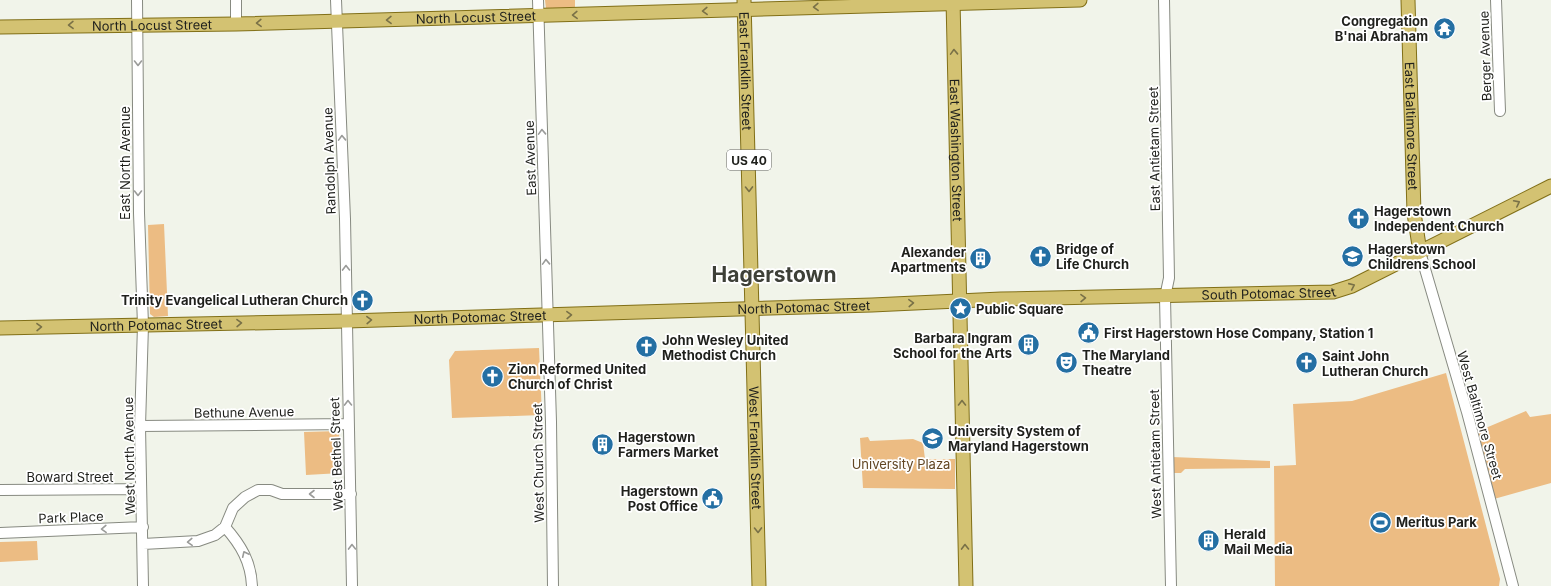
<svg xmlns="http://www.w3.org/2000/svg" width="1551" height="586" viewBox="0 0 1551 586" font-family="Inter,sans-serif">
<rect width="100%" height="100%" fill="#f1f4ea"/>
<!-- green -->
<path fill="#ecbc83" d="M545,0H575V8L546,9Z
M164,224L168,316L154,317L150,314L148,225Z
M539,348L542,415L452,418L449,360L455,351Z
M1446,373L1500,579L1499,586H1275L1274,466L1296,465L1293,404L1352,401Z
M1526,411L1530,417L1551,414V483L1494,499L1476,432Z
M339,431L341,473L306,475L304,432Z
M868,437L870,441L913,439L923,443L925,459H955V489L863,488L860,438Z
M1172,457L1270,461V468L1185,469L1181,473H1173Z
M37,541L38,560L0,562V542Z"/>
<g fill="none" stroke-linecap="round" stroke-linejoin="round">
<defs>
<path id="minor" d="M137,0L139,213L143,325L140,426L143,586
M236,0V24
M336,0L345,219L352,586
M538,0L551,422L553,586
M1164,0L1169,278L1165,297L1171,586
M1496,0L1500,111
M1420,252L1467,412L1513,586
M140,426L348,424
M0,490L141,489
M225,527C241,545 251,562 252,586
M0,533L143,527
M143,544L198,541L215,535L225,527L233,508L245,497L258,490H271L282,494H351"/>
<g id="major">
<path id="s1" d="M744,0L759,586"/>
<path id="s2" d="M953,0L966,586"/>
<path id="s3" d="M1408,0L1414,213L1420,252"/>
<path id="s4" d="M0,27L236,24L1080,0"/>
<path id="s5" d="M0,328L347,321L872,305L1001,299L1333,292L1352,286L1551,186"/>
</g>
</defs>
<!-- minor casing -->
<use href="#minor" stroke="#878a81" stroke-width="12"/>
<!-- major casing -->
<use href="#major" stroke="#816f17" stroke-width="15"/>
<!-- minor -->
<use href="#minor" stroke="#fff" stroke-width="10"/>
<!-- major -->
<use href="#major" stroke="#d3c272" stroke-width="13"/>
</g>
<!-- one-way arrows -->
<defs><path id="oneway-chevron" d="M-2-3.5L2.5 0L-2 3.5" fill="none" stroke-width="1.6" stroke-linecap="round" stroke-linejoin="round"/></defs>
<g stroke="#797147">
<use href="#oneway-chevron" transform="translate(816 7) rotate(178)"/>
<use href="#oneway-chevron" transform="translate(705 11) rotate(178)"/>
<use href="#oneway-chevron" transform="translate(575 15) rotate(178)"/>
<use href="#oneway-chevron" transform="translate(389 20) rotate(179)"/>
<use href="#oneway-chevron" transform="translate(259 23) rotate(178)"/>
<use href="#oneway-chevron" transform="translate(71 25) rotate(179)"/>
<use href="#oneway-chevron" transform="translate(954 52) rotate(-92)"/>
<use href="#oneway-chevron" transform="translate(749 189) rotate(89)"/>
<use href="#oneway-chevron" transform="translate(1517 203) rotate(-27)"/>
<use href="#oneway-chevron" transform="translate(1352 286) rotate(-24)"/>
<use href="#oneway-chevron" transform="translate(1083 298) rotate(-1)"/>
<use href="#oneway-chevron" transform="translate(911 303) rotate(-3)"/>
<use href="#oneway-chevron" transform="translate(569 315) rotate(-2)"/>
<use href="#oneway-chevron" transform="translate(369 320) rotate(-2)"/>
<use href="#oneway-chevron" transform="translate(239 323) rotate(-1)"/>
<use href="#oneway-chevron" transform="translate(39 327) rotate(-1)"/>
<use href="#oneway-chevron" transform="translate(962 403) rotate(-90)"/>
<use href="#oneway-chevron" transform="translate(758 530) rotate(89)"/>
<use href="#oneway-chevron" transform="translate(965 547) rotate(-91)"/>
</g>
<g stroke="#9a9b99">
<use href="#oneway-chevron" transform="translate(138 63) rotate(90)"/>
<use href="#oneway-chevron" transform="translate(542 132) rotate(-92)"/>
<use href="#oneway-chevron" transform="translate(342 138) rotate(-92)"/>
<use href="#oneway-chevron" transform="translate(138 193) rotate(90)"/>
<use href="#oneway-chevron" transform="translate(546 262) rotate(-92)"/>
<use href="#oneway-chevron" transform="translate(346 268) rotate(-91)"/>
<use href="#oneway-chevron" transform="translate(348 403) rotate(-91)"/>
<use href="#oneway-chevron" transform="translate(312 494) rotate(180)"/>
<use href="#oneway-chevron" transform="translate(104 529) rotate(178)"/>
<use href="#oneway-chevron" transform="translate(190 542) rotate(177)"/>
<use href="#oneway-chevron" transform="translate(352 547) rotate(-91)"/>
<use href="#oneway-chevron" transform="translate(245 554) rotate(-115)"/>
</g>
<!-- icons -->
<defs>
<symbol id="temple-disc" viewBox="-11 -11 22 22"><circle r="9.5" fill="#246fa3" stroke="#fff"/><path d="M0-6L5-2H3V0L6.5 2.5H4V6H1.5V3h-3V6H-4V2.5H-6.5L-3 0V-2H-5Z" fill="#fff"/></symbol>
<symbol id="church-disc" viewBox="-11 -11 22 22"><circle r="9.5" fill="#246fa3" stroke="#fff"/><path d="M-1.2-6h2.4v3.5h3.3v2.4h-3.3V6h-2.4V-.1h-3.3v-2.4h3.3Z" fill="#fff"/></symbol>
<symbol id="school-disc" viewBox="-11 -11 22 22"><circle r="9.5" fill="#246fa3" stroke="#fff"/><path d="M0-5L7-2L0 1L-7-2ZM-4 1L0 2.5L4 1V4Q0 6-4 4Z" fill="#fff"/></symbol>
<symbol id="building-disc" viewBox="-11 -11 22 22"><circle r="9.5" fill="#246fa3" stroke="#fff"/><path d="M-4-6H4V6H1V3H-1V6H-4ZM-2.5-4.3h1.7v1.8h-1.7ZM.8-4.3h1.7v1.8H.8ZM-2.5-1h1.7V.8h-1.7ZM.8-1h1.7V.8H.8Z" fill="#fff"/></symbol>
<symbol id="sight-disc" viewBox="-11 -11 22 22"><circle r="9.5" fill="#246fa3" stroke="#fff"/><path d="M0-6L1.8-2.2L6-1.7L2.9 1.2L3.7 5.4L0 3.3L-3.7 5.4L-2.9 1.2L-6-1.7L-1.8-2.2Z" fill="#fff"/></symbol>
<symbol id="civic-disc" viewBox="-11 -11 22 22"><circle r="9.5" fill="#246fa3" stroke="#fff"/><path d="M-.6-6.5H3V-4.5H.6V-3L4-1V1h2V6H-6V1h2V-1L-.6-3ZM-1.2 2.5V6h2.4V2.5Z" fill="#fff"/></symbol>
<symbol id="theatre-disc" viewBox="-11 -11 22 22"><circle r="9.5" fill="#246fa3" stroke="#fff"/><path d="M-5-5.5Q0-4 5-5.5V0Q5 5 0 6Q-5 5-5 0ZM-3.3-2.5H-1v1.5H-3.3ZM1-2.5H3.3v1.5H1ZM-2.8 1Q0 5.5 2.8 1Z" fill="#fff"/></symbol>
<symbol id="university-disc" viewBox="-11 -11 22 22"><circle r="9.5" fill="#246fa3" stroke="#fff"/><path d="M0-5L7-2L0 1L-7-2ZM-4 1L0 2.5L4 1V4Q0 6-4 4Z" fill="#fff"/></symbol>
<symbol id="stadium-disc" viewBox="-11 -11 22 22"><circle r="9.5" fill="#246fa3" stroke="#fff"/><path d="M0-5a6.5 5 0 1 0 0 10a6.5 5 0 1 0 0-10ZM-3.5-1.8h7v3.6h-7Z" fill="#fff"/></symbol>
</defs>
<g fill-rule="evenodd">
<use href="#temple-disc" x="1432" y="16" width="25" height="25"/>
<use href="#church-disc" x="1346" y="206" width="25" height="25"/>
<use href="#church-disc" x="1028" y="244" width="25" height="25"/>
<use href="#school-disc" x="1340" y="244" width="25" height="25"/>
<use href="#building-disc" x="968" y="246" width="25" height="25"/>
<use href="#church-disc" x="350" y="288" width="25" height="25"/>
<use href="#sight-disc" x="948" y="296" width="25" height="25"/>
<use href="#civic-disc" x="1076" y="320" width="25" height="25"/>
<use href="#building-disc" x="1016" y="332" width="25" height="25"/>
<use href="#church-disc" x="634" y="334" width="25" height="25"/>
<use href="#theatre-disc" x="1054" y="350" width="25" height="25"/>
<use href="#church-disc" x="1294" y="350" width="25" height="25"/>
<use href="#church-disc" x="480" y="364" width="25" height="25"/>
<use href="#university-disc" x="920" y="426" width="25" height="25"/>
<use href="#building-disc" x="590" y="432" width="25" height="25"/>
<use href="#civic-disc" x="700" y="486" width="25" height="25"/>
<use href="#stadium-disc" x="1368" y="510" width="25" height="25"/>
<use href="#building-disc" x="1196" y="528" width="25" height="25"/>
</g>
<g text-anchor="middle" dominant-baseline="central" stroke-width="3.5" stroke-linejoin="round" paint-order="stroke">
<!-- shield labels -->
<rect fill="#fff" stroke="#626360" stroke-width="1" x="727" y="150" width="44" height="20" rx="3"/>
<g font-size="12" font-weight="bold" fill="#1f201c">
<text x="749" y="160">US 40</text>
</g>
<!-- street labels -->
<g font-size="13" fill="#1f201c" stroke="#fff">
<text stroke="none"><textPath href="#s4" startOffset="476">North Locust Street</textPath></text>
<text stroke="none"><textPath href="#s4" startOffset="152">North Locust Street</textPath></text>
<text transform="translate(1485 56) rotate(-92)">Berger Avenue</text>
<text stroke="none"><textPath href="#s1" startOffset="71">East Franklin Street</textPath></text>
<text stroke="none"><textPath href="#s3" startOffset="126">East Baltimore Street</textPath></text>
<text transform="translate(1154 149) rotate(-91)">East Antietam Street</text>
<text stroke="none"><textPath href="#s2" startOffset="150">East Washington Street</textPath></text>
<text transform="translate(530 158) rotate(-92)">East Avenue</text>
<text transform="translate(329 161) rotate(-92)">Randolph Avenue</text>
<text transform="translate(125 163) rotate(-90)">East North Avenue</text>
<text stroke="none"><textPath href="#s5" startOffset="1269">South Potomac Street</textPath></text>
<text stroke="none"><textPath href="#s5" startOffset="804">North Potomac Street</textPath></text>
<text stroke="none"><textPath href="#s5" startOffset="480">North Potomac Street</textPath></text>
<text stroke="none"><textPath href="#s5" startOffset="156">North Potomac Street</textPath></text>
<text transform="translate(244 412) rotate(-1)">Bethune Avenue</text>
<text transform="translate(1480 415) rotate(74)">West Baltimore Street</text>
<text stroke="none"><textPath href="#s1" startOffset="448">West Franklin Street</textPath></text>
<text transform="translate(336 454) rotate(-92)">West Bethel Street</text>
<text transform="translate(1155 454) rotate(-91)">West Antietam Street</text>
<text transform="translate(129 456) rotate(-91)">West North Avenue</text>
<text transform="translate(538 463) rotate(-91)">West Church Street</text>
<text x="70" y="477">Boward Street</text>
<text transform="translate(71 517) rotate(-2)">Park Place</text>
</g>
<!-- poi labels -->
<g font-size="13" font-weight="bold" fill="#1f201c" stroke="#fff" text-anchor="start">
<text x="1428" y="21" text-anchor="end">Congregation<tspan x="1428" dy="15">B'nai Abraham</tspan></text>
<text x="1374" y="211">Hagerstown<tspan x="1374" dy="15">Independent Church</tspan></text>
<text x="1056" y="249">Bridge of<tspan x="1056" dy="15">Life Church</tspan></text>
<text x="1368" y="249">Hagerstown<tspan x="1368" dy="15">Childrens School</tspan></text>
<text x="966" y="252" text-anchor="end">Alexander<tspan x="966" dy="15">Apartments</tspan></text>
<text x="348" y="300" text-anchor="end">Trinity Evangelical Lutheran Church</text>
<text x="976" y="309">Public Square</text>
<text x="1104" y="333">First Hagerstown Hose Company, Station 1</text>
<text x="1012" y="338" text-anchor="end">Barbara Ingram<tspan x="1012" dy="15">School for the Arts</tspan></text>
<text x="662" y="340">John Wesley United<tspan x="662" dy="15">Methodist Church</tspan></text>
<text x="1082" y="355">The Maryland<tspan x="1082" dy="15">Theatre</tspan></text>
<text x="1322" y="356">Saint John<tspan x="1322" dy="15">Lutheran Church</tspan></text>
<text x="508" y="369">Zion Reformed United<tspan x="508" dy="15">Church of Christ</tspan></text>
<text x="948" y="431">University System of<tspan x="948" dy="15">Maryland Hagerstown</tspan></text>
<text x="618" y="437">Hagerstown<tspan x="618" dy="15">Farmers Market</tspan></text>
<text x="698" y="491" text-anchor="end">Hagerstown<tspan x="698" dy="15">Post Office</tspan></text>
<text x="1396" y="522">Meritus Park</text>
<text x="1224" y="534">Herald<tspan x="1224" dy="15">Mail Media</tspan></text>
</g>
<!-- park labels -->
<g font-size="13" fill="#624623" stroke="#fff">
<text x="901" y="464">University Plaza</text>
</g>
<!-- town labels -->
<g font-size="21" font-weight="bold" fill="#3e4038" stroke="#fff">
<text x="774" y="274">Hagerstown</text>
</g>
</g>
</svg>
